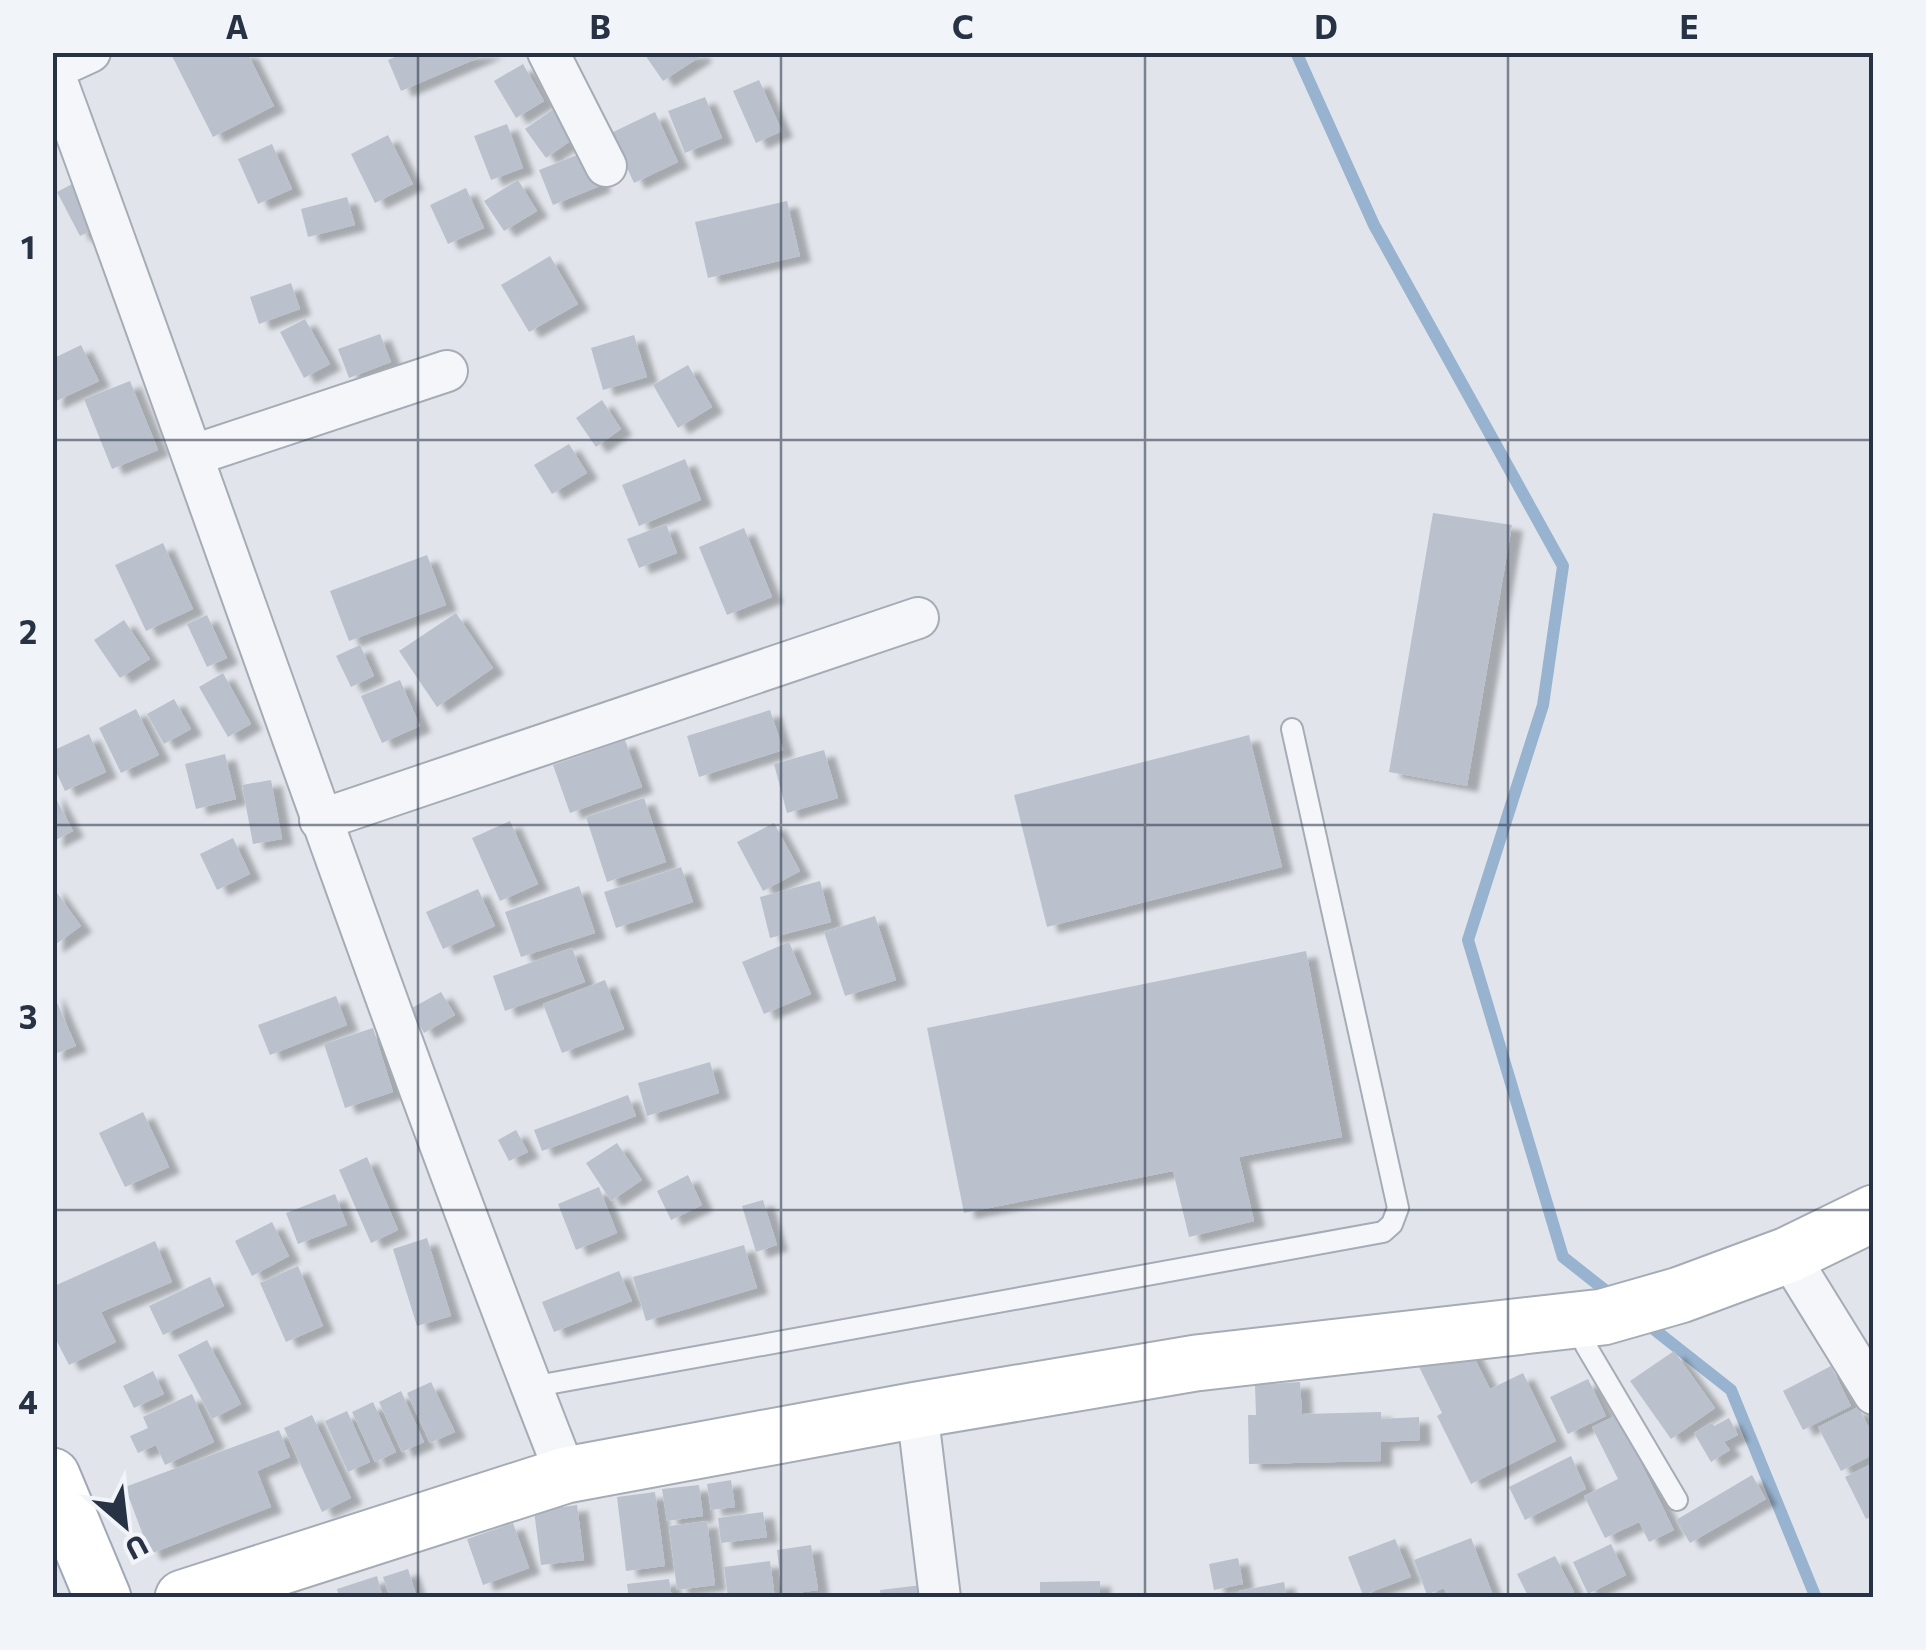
<svg xmlns="http://www.w3.org/2000/svg" width="1926" height="1650" viewBox="0 0 1926 1650" font-family="Commissioner,sans-serif">
<defs>
<filter id="shadow"><feDropShadow dx="11" dy="6" stdDeviation="2.5" flood-color="#0004"/></filter>
</defs>
<rect width="100%" height="100%" fill="#e1e5eb"/>
<g fill="none" stroke-linecap="round" stroke-linejoin="round">
<!-- stream -->
<path stroke="#98b3cf" stroke-width="12" d="M1296,52L1374,225L1563,566L1543,705L1468,940L1563,1257L1615,1298
M1646,1323L1731,1390L1816,1598"/>
</g>
<!-- building -->
<path fill="#bac1cc" filter="url(#shadow)" d="M170,52H247L274,106L213,137Z
M406,52H492L401,91L388,60Z
M643,52H699L701,56L663,81Z
M523,64L544,101L516,118L494,81Z
M759,80L782,131L756,143L733,91Z
M705,97L722,138L685,153L668,111Z
M558,106L579,135L546,158L525,129Z
M655,112L678,162L634,183L611,133Z
M507,124L523,168L491,180L474,136Z
M388,135L413,184L375,203L351,154Z
M272,144L292,189L258,204L238,159Z
M587,151L600,186L553,205L539,170Z
M518,180L537,211L504,231L484,201Z
M74,183L97,228L80,236L57,192Z
M466,188L484,228L448,244L430,205Z
M347,197L355,225L308,237L301,209Z
M787,201L800,256L708,278L695,222Z
M550,256L578,304L529,332L501,285Z
M291,283L300,309L259,324L250,297Z
M305,319L330,364L304,378L280,332Z
M380,334L391,362L349,378L338,349Z
M634,335L647,377L603,390L591,348Z
M81,345L99,381L52,403V359Z
M688,365L712,407L678,428L653,385Z
M130,381L158,450L112,469L84,399Z
M602,400L621,429L596,447L576,418Z
M569,444L587,473L552,494L534,465Z
M685,459L701,500L639,526L622,485Z
M1433,513L1512,525L1467,786L1389,772Z
M666,524L677,553L639,568L627,539Z
M744,528L772,597L727,615L699,547Z
M163,543L193,609L146,631L115,565Z
M427,555L446,605L349,641L330,591Z
M456,613L493,668L437,707L399,651Z
M207,615L227,658L207,667L187,624Z
M124,620L150,659L120,678L94,640Z
M360,645L374,676L351,687L336,656Z
M223,673L251,724L228,737L199,687Z
M400,680L420,726L382,743L361,696Z
M174,699L191,729L164,744L147,714Z
M136,709L159,755L121,773L99,728Z
M770,710L783,750L699,777L687,736Z
M89,734L106,772L65,791L52,763V751Z
M1249,735L1282,867L1047,927L1014,795Z
M625,740L642,787L570,813L553,765Z
M824,750L838,798L787,813L774,764Z
M225,754L236,799L196,809L185,764Z
M271,780L282,839L253,844L242,785Z
M52,791L73,831L52,842Z
M644,798L666,862L607,882L586,817Z
M510,821L538,884L500,901L472,838Z
M774,823L800,871L763,891L737,842Z
M233,838L250,874L217,890L200,854Z
M681,867L693,902L616,928L604,892Z
M820,881L831,922L770,938L760,897Z
M52,886L81,926L52,947Z
M579,886L595,933L521,957L505,912Z
M478,889L495,926L443,949L426,912Z
M875,916L896,980L845,996L824,932Z
M789,942L811,994L764,1014L742,962Z
M572,948L585,982L505,1011L493,976Z
M1306,951L1342,1137L1239,1157L1254,1221L1189,1237L1173,1171L964,1213L927,1028Z
M605,980L624,1029L562,1053L543,1004Z
M52,991L76,1046L52,1055Z
M441,992L455,1015L424,1033L410,1009Z
M336,996L347,1025L270,1055L258,1025Z
M373,1028L393,1092L345,1108L324,1044Z
M710,1062L719,1093L647,1116L638,1083Z
M628,1095L636,1116L542,1151L534,1130Z
M143,1112L169,1167L125,1187L99,1133Z
M516,1130L528,1152L509,1161L498,1140Z
M617,1143L642,1180L611,1201L586,1163Z
M367,1157L398,1230L371,1243L339,1170Z
M688,1175L702,1205L671,1220L657,1191Z
M599,1187L617,1233L576,1250L558,1204Z
M335,1194L347,1225L298,1244L286,1213Z
M763,1200L777,1245L756,1252L742,1206Z
M272,1222L289,1256L252,1276L235,1241Z
M427,1238L451,1316L417,1326L393,1249Z
M155,1241L172,1282L101,1312L116,1342L69,1365L52,1332V1287Z
M744,1245L757,1288L646,1321L633,1277Z
M298,1266L323,1326L286,1342L260,1283Z
M619,1271L632,1301L554,1332L542,1302Z
M210,1277L224,1306L163,1335L149,1306Z
M207,1340L241,1404L212,1419L178,1355Z
M1467,1343L1490,1389L1523,1373L1556,1441L1471,1484L1437,1416L1442,1413L1419,1367Z
M1674,1351L1715,1408L1671,1439L1630,1381Z
M1831,1366L1851,1406L1803,1430L1783,1391Z
M153,1371L164,1394L134,1408L123,1386Z
M1588,1379L1606,1416L1568,1434L1550,1397Z
M431,1382L455,1432L430,1443L407,1393Z
M1300,1382L1302,1414L1381,1412V1419L1419,1417L1420,1440L1381,1442V1461L1249,1464L1248,1415H1256L1255,1385Z
M401,1391L424,1442L402,1452L379,1402Z
M192,1394L214,1442L165,1465L156,1445L138,1453L130,1436L148,1428L143,1417Z
M373,1402L396,1452L375,1462L352,1412Z
M1858,1407L1874,1437V1454L1841,1471L1818,1427Z
M347,1411L370,1462L348,1472L325,1421Z
M312,1415L351,1498L322,1512L284,1428Z
M1617,1415L1674,1530L1649,1542L1639,1522L1605,1538L1584,1496L1618,1479L1592,1427Z
M1729,1418L1738,1435L1724,1442L1730,1450L1711,1462L1694,1433L1712,1422L1714,1426Z
M279,1430L290,1457L257,1471L271,1507L150,1554L125,1487Z
M1571,1456L1586,1489L1525,1520L1509,1487Z
M1874,1463V1515L1866,1519L1845,1477Z
M1752,1475L1766,1499L1690,1543L1676,1520Z
M731,1480L735,1507L711,1510L707,1484Z
M699,1485L703,1516L667,1521L662,1489Z
M655,1492L665,1566L626,1571L617,1497Z
M577,1505L584,1560L541,1565L534,1511Z
M763,1512L767,1537L721,1543L718,1518Z
M707,1521L715,1585L677,1590L669,1526Z
M513,1523L529,1568L483,1585L467,1539Z
M1471,1538L1494,1598H1448L1444,1588L1427,1595L1414,1560Z
M1395,1539L1411,1577L1363,1595L1348,1557Z
M1611,1544L1626,1575L1588,1594L1573,1562Z
M811,1545L818,1590L782,1595L777,1550Z
M1555,1556L1574,1592L1564,1598H1529L1517,1574Z
M1238,1558L1243,1584L1214,1590L1209,1564Z
M770,1561L775,1598H728L724,1567Z
M408,1569L417,1598H390L383,1577Z
M377,1576L383,1598H339L337,1589Z
M669,1579L672,1598H629L627,1584Z
M1100,1581V1598H1040V1582Z
M1284,1582L1287,1598H1240L1239,1591Z
M922,1585L923,1598H881L880,1590Z"/>
<g fill="none" stroke-linecap="round" stroke-linejoin="round">
<defs>
<path id="lane" d="M1579,1323L1586,1346L1677,1500
M531,1387L1383,1232L1392,1224L1398,1208L1292,729"/>
<path id="street" d="M548,52L606,166
M52,68C225,537 383,1010 566,1475
M53,69L90,52
M194,455L447,371
M320,820L918,618
M1788,1255L1874,1394
M917,1410L940,1598"/>
<path id="secondary" d="M183,1598L566,1475L917,1410L1196,1363L1603,1317L1680,1295L1788,1255L1874,1213"/>
<path id="primary" d="M52,1476L103,1598"/>
</defs>
<!-- lane casing -->
<use href="#lane" stroke="#a5acb6" stroke-width="24"/>
<!-- street casing -->
<use href="#street" stroke="#a5acb6" stroke-width="44"/>
<!-- secondary casing -->
<use href="#secondary" stroke="#a5acb6" stroke-width="59"/>
<!-- primary casing -->
<use href="#primary" stroke="#9fa9b8" stroke-width="59"/>
<!-- lane -->
<use href="#lane" stroke="#f4f6f9" stroke-width="20"/>
<!-- street -->
<use href="#street" stroke="#f4f6f9" stroke-width="40"/>
<!-- secondary -->
<use href="#secondary" stroke="#fff" stroke-width="55"/>
<!-- primary -->
<use href="#primary" stroke="#fff" stroke-width="55"/>
</g>
<!-- grid -->
<path fill="none" stroke="#273245" stroke-width="2.5" stroke-opacity="0.55" d="M418,52V1598M781,52V1598M1145,52V1598M1508,52V1598M52,440H1874M52,825H1874M52,1210H1874"/>
<!-- border -->
<rect width="1926" height="1650" fill="none" stroke="#f1f4f8" stroke-width="110"/>
<!-- north arrow -->
<g transform="translate(125 1525) rotate(152)" stroke="#f1f4f8" stroke-width="8" paint-order="stroke">
<path d="M0-8L18 38L0 25L-18 38Z" fill="#273245"/>
<text y="-15" font-size="28" font-weight="bold" text-anchor="middle" fill="#273245">U</text>
</g>
<rect x="55" y="55" width="1816" height="1540" fill="none" stroke="#273245" stroke-width="4"/>
<g font-size="32" text-anchor="middle" font-weight="bold" fill="#273245">
<text x="237" y="39">A</text>
<text x="600" y="39">B</text>
<text x="963" y="39">C</text>
<text x="1326" y="39">D</text>
<text x="1689" y="39">E</text>
<text x="28" y="259">1</text>
<text x="28" y="644">2</text>
<text x="28" y="1029">3</text>
<text x="28" y="1414">4</text>
</g>
</svg>
